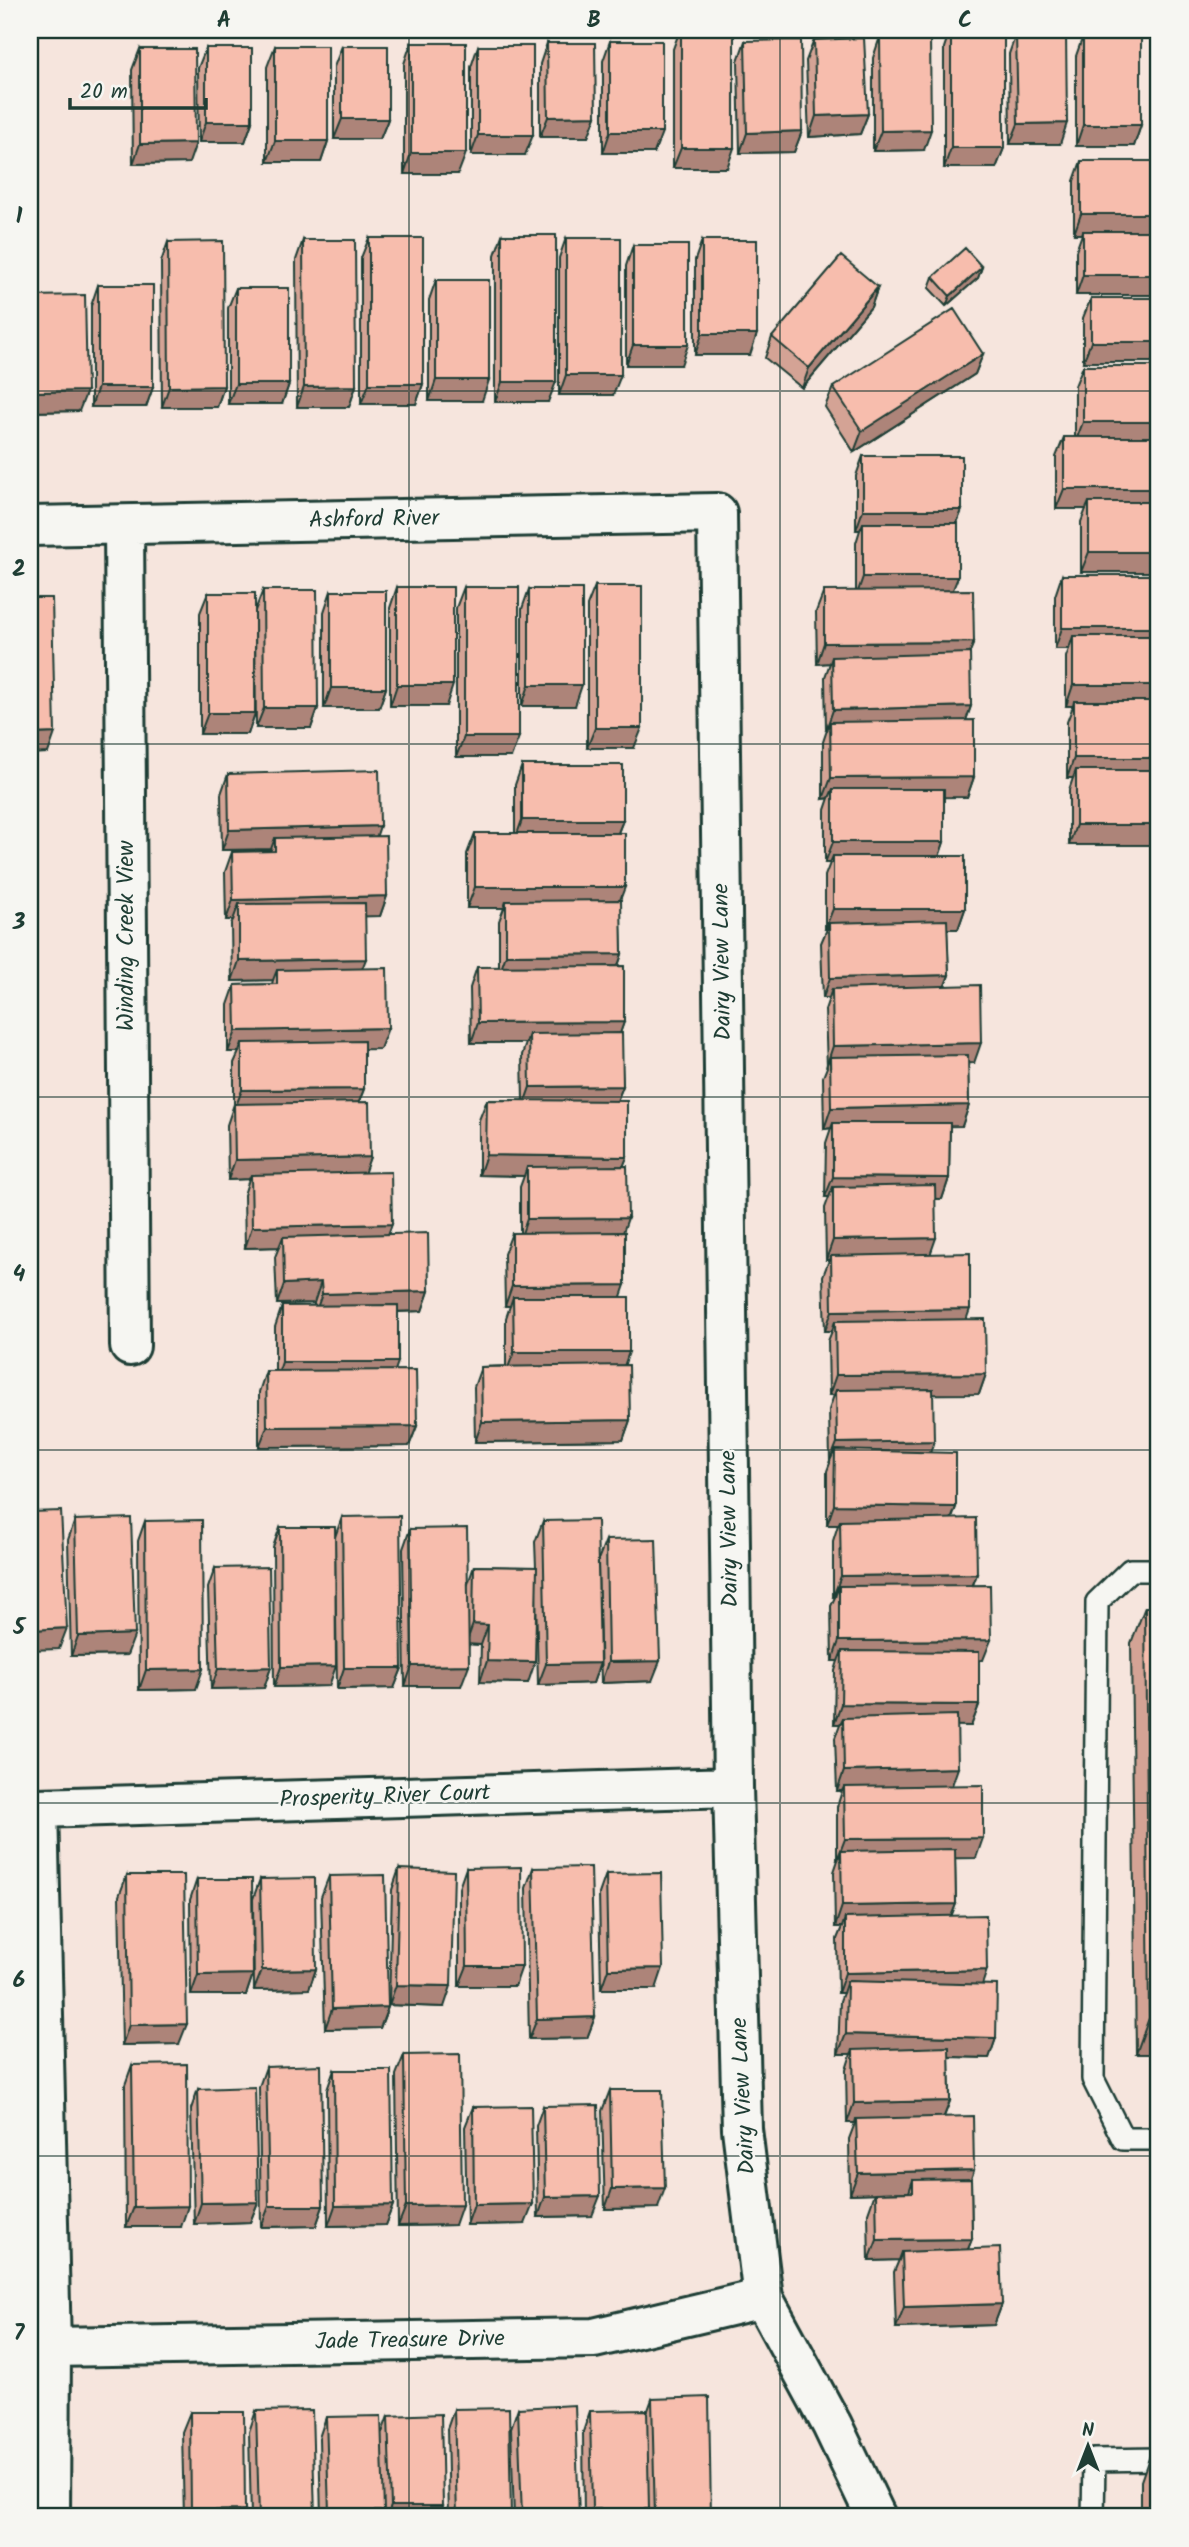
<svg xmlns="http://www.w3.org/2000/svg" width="1189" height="2547" viewBox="0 0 1189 2547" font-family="Kalam,sans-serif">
<rect width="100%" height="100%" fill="#f6e5dd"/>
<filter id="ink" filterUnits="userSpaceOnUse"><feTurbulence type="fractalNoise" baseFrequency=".0143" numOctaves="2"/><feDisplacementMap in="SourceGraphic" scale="14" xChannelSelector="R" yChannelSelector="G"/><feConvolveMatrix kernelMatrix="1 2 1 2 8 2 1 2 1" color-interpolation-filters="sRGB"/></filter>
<g filter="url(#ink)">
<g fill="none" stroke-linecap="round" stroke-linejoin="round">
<defs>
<path id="lane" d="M1159,1570H1130L1097,1602L1093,2079L1123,2139H1159
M1093,2517L1094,2460L1159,2459"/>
<path id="street" d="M124,525L130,1346
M30,526L717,513L733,1787L742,2129L763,2298L832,2425L876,2517
M51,2347L594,2338L763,2298
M50,2517L51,2347L38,1808L733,1787"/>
</defs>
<!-- lane casing -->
<use href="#lane" stroke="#1f3d34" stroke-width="26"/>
<!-- street casing -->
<use href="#street" stroke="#1f3d34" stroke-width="44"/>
<!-- lane -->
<use href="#lane" stroke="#f6f6f2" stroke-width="21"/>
<!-- street -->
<use href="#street" stroke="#f6f6f2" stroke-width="38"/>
</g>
<!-- wall -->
<path fill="#d4a395" stroke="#1f3d34" stroke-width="2" d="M680,30L727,168H673V49Z
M950,30H1004V148L996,168H944V48Z
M1016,34L1060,144H1010L1009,54Z
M1083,36L1141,125L1134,146H1076V56Z
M880,37L924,150L873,151V58Z
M814,40L868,114L860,134L809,137L806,61Z
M610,41L654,153H603V61Z
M745,41L802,131L794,152L740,153L738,61Z
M411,43L458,174H404V64Z
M547,43L596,116L588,137H540V64Z
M275,46L328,141L321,162H267V67Z
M342,46L388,119L380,139H334V67Z
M478,46L525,155H471V67Z
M206,48L252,122L245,142H199L198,68Z
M140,49L189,163L133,164L132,70Z
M1081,161H1159V224L1157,231H1159V285L1156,295H1076V251L1082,234H1074V181Z
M502,235L548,402H495V255Z
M369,238L423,384L416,404H361V258Z
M566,238L613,395H559V258Z
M303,240L356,386L349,407H297L296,260Z
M702,240L750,355H695V260Z
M168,242L224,386L217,407H162L161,262Z
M633,245L681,365H626V266Z
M982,267L978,278L946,306L929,288L933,277Z
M436,280L482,401H429V300Z
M98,285L153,387L146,407H91V306Z
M878,287L871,307L802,388L765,358L772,337Z
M236,288L289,384L282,404H228V308Z
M31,296L79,411L30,412Z
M1091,298L1159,342L1152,362H1083V318Z
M983,354L975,374L854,452L825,407L833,387Z
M1083,366H1159V433L1158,437H1159V566L1157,572H1081V522L1086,509H1056V457L1064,437H1075V386Z
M863,456L962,510L957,523L953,590L974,642L969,653L971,706L966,720L974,777L967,797H944V842L939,856L965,909L958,929H947L949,975L945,986L974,1063H968L969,1105L962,1126H950L949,1178L942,1199H935L930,1254L967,1319L986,1374L979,1394H933L930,1452L956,1507L952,1519L977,1574L973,1585L983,1660H979V1705L971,1726L957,1725L952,1785L976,1858H955L956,1904L951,1916L982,1984L996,2038L989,2058L949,2057L950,2101L944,2117L974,2170L971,2179L972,2239L968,2249L1002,2304L994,2325L896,2328L894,2272L899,2260L869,2261L868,2213L875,2193L850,2194L849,2139L855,2123H847L846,2070L851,2054H838L840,2001L843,1993H838L837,1939L842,1927H835L834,1872L838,1860H837V1807L842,1791H837L835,1738L840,1724H834L835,1671L838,1661H832L831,1606L835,1597H833V1541L838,1525H827V1471L830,1463L829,1410L834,1395H829L828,1341L832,1331H825L823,1276L829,1260H826L825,1208L829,1197H825L826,1143L831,1128L824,1129L823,1077L827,1067L825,1010L829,998H823L821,943L827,929H825V876L830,863H825V810L829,798L823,799V742L827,730H826L825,677L830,663L817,664L816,612L824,591H856V543L860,530H856V476Z
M1062,575L1159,845H1069V790L1073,778H1067V722L1073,706H1066V657L1069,649H1055V596Z
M595,586L634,748H587V606Z
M397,587L446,706H390V608Z
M464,587L511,757H456V608Z
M529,589L575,706H522V609Z
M263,590L318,708L311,728H256L255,611Z
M331,591L386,688L379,708H324V612Z
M208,593L255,713L248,734H200V613Z
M522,765L623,820L618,833L622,954L618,966L624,1022L620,1033L623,1086L617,1101L627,1157L623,1166L621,1297L625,1365L630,1420L623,1440L475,1442L474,1387L481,1367L506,1366V1318L510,1306H505L504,1254L512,1233H520V1187L524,1176L479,1175V1120L487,1100H523L522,1055L526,1043H471L470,988L477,967H499V921L504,908H467V854L475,833H515V785Z
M228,774L376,836L387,896L380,916H365L362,969L380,1049H364V1089L359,1102L370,1157L364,1172L392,1224L388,1234L429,1291L422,1311L398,1312L395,1370L417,1426L409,1446L259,1447V1392L266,1371H275V1327L282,1306H314V1303L277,1304L275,1257L279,1247L245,1248L244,1195L249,1179L228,1180L227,1125L234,1104V1063L239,1052H228V1005L235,985L272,984L273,980L232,981L231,924L233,920H226L225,872L232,852L270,851L271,849L222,850L221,794Z
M342,1517L402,1668L394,1688L337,1689L335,1537Z
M75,1520L127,1655L71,1656L68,1540Z
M145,1521L196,1689L139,1690L138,1541Z
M543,1521L600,1663L593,1683L538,1685L536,1591L528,1683L480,1682L481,1645L469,1644L461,1686H405L403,1549L410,1529L468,1584L474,1566L536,1567L535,1542Z
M280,1527L329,1686L274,1687L273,1547Z
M606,1540L652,1681L601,1683L598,1560Z
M215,1568L271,1667L264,1688L211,1689L208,1588Z
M1145,1607L1159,2054H1136L1131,1643Z
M466,1868L515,1986H459V1888Z
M533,1868L595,2017L587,2038L529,2039L526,1888Z
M399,1869L444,2007L389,2005L392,1890Z
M606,1874L656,1989H601L599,1894Z
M127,1875L179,2044L122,2045L119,1896Z
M329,1876L388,2007L380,2028L325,2029L321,1897Z
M197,1879L253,1974L246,1995H191L190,1900Z
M260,1879L316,1969L309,1989L254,1990L253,1899Z
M404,2055L455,2225L398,2226L396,2075Z
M132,2065L181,2227H126L125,2085Z
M266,2067L323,2206L316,2226L261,2227L259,2087Z
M334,2070L393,2205L385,2225L328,2226L327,2090Z
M198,2089L258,2202L250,2222L194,2224L191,2109Z
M610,2090L658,2208L605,2209L602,2111Z
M543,2106L592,2216L538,2217L536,2126Z
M473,2107L525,2224L467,2225L465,2127Z
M652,2399L711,2517H647V2514L646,2517H584L583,2432L590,2411L647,2413Z
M518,2408L579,2517H514L511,2428Z
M454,2409L511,2517H449L447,2429Z
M256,2411L315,2517H251L249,2432Z
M190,2412L245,2510L242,2517H184L182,2432Z
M388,2416L439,2517H383V2514L382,2517H321L319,2438L326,2417L382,2433Z
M1154,2444L1159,2517H1141V2481Z"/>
<!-- shaded-wall -->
<path fill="#ad8479" stroke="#1f3d34" stroke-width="2" d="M868,114L860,134L809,137L816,116Z
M596,116L588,137H540L548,117Z
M342,119H388L380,139H334Z
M206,122H252L245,142H199Z
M1067,123L1060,144H1010L1018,124Z
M1083,125H1141L1134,146H1076Z
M931,130L924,150L873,151L881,131Z
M802,131L794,152L740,153L747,133Z
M610,132H662L654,153H603Z
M478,135H533L525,155H471Z
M275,141H328L321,162H267Z
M196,143L189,163L133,164L140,144Z
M681,148H734L727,168H673Z
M951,148H1004L996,168H944Z
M411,153H466L458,174H404Z
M1081,214H1159V224L1156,234L1083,231L1082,234H1074Z
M982,267L978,278L946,306L950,296Z
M1083,275H1159V285L1156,295H1076Z
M878,287L871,307L802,388L809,368Z
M702,334H757L750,355H695Z
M1091,342H1159L1152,362H1083Z
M633,345H688L681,365H626Z
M983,354L975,374L854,452L862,431Z
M566,375H621L613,395H559Z
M436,380H489L482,401H429Z
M502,382H556L548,402H495Z
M236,384H289L282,404H228Z
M369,384H423L416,404H361Z
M224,386L217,407H162L169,387Z
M356,386L349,407H297L304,387Z
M98,387H153L146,407H91Z
M87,391L79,411L30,412V399L33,392Z
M1083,422H1159V433L1156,443H1075Z
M1064,489H1159V499L1156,509L1089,502L1086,509H1056Z
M863,510H962L954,530L863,523L860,530H856Z
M1089,552H1159V566L1157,572H1081Z
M863,577H958L950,597H856Z
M1062,628H1159V649L1073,636L1069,649H1055Z
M974,642L966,662L832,657L830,663L817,664L824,643Z
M397,685H453L446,706H390Z
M529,685H582L575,706H522Z
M1073,685H1159V706L1074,701L1073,706H1066Z
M331,688H386L379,708H324Z
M971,706L964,726L830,722L827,730H826L833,710Z
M264,708H318L311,728H256Z
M208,713H255L248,734H200Z
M595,728H642L634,748H587Z
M55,733L48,753L30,754V734Z
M464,737H519L511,757H456Z
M1074,758H1159V778L1076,770L1073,778H1067Z
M974,777L967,797L833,798V789L829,798L823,799L831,778Z
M522,820H623L615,840H515Z
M1076,825H1159V845H1069Z
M380,826L373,847L275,838L271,849L222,850L229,830Z
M833,842H944L937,863L833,856L830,863H825Z
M475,887H625L617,908L506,901L504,908H467Z
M387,896L380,916L239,920V904L233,920H226L233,900Z
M833,909H965L958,929H829V923L827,929H825Z
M622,954L615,974L499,975L506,955Z
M366,959L358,979L277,970L273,980L232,981L239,961Z
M949,975L941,995L832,989L829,998H823L830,978Z
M624,1022L617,1042L529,1034L526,1043H471L478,1023Z
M388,1028L380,1049L242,1051V1043L239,1052H228L236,1031Z
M981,1043L974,1063L830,1067V1057L826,1067L833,1046Z
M623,1086L615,1106L523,1107L530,1087Z
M364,1089L356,1109L234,1111L242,1090Z
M969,1105L962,1126L833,1128V1123L831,1128L824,1129L831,1108Z
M486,1155L627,1157L619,1177L527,1167L524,1176L479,1175Z
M370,1157L363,1177L251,1175L249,1179L228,1180L235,1160Z
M833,1177L949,1178L942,1199L833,1197V1187L829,1197H825Z
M628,1218L621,1238L520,1239L527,1219Z
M392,1224L384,1245L283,1237L279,1247L245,1248L252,1227Z
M936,1238L929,1258L831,1256L829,1260H826L833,1240Z
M321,1282L314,1303L277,1304L284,1284Z
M625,1285L618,1305L513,1297L510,1306H505L512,1286Z
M429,1291L422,1311L315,1314L322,1294Z
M970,1309L963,1329L835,1321L832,1331H825L832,1311Z
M514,1352H629L622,1372L506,1373Z
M282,1362H398L391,1382L275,1383Z
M986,1374L979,1394L836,1395V1390L834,1395H829L836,1375Z
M630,1420L623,1440L475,1442L482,1422Z
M417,1426L409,1446L259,1447L267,1427Z
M934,1441L927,1462L835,1450L829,1463L837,1443Z
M834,1505L956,1507L948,1527L840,1521L838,1525H827Z
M977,1574L969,1594L839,1586L835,1597H833L841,1576Z
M473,1624L488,1625L481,1645L466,1644Z
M67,1628L59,1649L30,1650V1630Z
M135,1634L127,1655L71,1656L78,1636Z
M991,1640L983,1660L842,1661V1651L838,1661H832L839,1641Z
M487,1661L535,1662L528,1683L480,1682Z
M660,1661L652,1681L601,1683L608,1662Z
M600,1663L593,1683L538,1685L546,1664Z
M469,1665L461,1686H405L412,1666Z
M336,1666L329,1686L274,1687L281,1667Z
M271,1667L264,1688L211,1689L218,1669Z
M344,1668H402L394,1688L337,1689Z
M203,1669L196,1689L139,1690L146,1670Z
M841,1704L979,1705L971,1726L843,1724V1718L840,1724H834Z
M958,1768L951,1788L844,1787L842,1791H837L844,1771Z
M983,1838L976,1858L841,1860V1851L838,1860H837L845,1839Z
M956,1904L948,1924L845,1918L842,1927H835L842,1906Z
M467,1966H522L515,1986H459Z
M663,1968L656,1989H601L608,1969Z
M316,1969L309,1989L254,1990L262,1970Z
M987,1970L980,1991L847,1981L843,1993H838L845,1973Z
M253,1974L246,1995H191L198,1975Z
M396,1985L451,1986L444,2007L389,2005Z
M388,2007L380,2028L325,2029L332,2009Z
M595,2017L587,2038L529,2039L537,2019Z
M1149,2018H1159V2054H1136Z
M187,2024L179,2044L122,2045L129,2025Z
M846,2034L996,2038L989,2058L853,2054V2050L851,2054H838Z
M950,2101L942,2121L856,2119L855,2123H847L854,2103Z
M974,2170L967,2191L913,2180L909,2192L850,2194L858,2173Z
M665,2188L658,2208L605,2209L612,2189Z
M600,2196L592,2216L538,2217L545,2197Z
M258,2202L250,2222L194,2224L201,2203Z
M533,2204L525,2224L467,2225L474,2205Z
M393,2205L385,2225L328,2226L335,2206Z
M462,2205L455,2225L398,2226L406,2206Z
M188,2206L181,2227H126L134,2207Z
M269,2206H323L316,2226L261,2227Z
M972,2239L964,2259L902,2252L899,2260L869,2261L877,2240Z
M1002,2304L994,2325L896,2328L904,2307Z
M391,2506H443L439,2517H387Z
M592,2509H649L646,2517H589Z
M245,2510L242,2517H189L191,2511Z
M384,2511L382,2517H327L329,2512Z"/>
<!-- building -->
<path fill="#f7bdad" stroke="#1f3d34" stroke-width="2" d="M681,30H734V148H681Z
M951,30H1004V148H951Z
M1066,33L1067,123L1018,124L1016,34Z
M1083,36H1141V125H1083Z
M880,37H930L931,130L881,131Z
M864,38L868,114L816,116L814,40Z
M801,40L802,131L747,133L745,41Z
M610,41H662V132H610Z
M411,43H466V153H411Z
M547,43H595L596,116L548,117Z
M275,46H328V141H275Z
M342,46H388V119H342Z
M478,46H533V135H478Z
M206,48H252V122H206Z
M140,49H195L196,143L140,144Z
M1081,161H1159V214H1081Z
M1083,231H1159V275H1083Z
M502,235H556V382H502Z
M369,238H423V384H369Z
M566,238H621V375H566Z
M303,240H355L356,386L304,387Z
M702,240H757V334H702Z
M223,241L224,386L169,387L168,242Z
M633,245H688V345H633Z
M965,248L982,267L950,296L933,277Z
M841,256L878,287L809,368L772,337Z
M436,280H489V380H436Z
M98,285H153V387H98Z
M236,288H289V384H236Z
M85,295L87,391L33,392L31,296Z
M1091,298H1159V342H1091Z
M954,309L983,354L862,431L833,387Z
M1083,366H1159V422H1083Z
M1064,437H1159V489H1064Z
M863,456H962V510H863Z
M1089,502H1159V552H1089Z
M863,523H958V577H863Z
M1062,575H1159V628H1062Z
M595,586H642V728H595Z
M397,587H453V685H397Z
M464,587H519V737H464Z
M529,589H582V685H529Z
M263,590H317L318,708H264Z
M973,590L974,642L824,643V591Z
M331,591H386V688H331Z
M208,593H255V713H208Z
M30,598H52L55,733L30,734Z
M1073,636H1159V685H1073Z
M970,653L971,706L833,710L832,657Z
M1074,701H1159V758H1074Z
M974,720V777L831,778L830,722Z
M522,765H623V820H522Z
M379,770L380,826L229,830L228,774Z
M1076,770H1159V825H1076Z
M833,789H944V842H833Z
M475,833H625V887H475Z
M386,836L387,896L233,900L232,852L275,851V838Z
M833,856H965V909H833Z
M621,900L622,954L506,955V901Z
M365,903L366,959L239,961V904Z
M947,920L949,975L830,978L829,923Z
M624,966V1022L478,1023L477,967Z
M387,968L388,1028L236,1031L235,985L277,984V970Z
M980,985L981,1043L833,1046L832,989Z
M622,1033L623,1086L530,1087L529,1034Z
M364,1041V1089L242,1090V1043Z
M968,1055L969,1105L831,1108L830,1057Z
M487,1100L627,1101V1157L486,1155Z
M369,1102L370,1157L235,1160L234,1104Z
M30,1108L31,1161H30Z
M833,1123H950L949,1178L833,1177Z
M627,1166L628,1218L527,1219V1167Z
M391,1172L392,1224L252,1227L251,1175Z
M935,1185L936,1238L833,1240V1187Z
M625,1232V1285L512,1286V1233Z
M428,1233L429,1291L322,1294L321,1282L284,1284L283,1237Z
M970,1253V1309L832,1311L831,1256Z
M513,1297H629V1352H514Z
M398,1305V1362H282V1306Z
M985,1319L986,1374L836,1375L835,1321Z
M629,1365L630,1420L482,1422L481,1367Z
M416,1370L417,1426L267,1427L266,1371Z
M933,1389L934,1441L837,1443L836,1390Z
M835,1450L956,1453V1507L834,1505Z
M61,1511L67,1628L30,1630V1512Z
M400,1516L402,1668H344L342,1517Z
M131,1518L135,1634L78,1636L75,1520Z
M976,1518L977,1574L841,1576L840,1521Z
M202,1520L203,1669L146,1670L145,1521Z
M597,1520L600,1663L546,1664L543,1521Z
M280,1527H335L336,1666L281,1667Z
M467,1528L469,1665L412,1666L410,1529Z
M656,1539L660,1661L608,1662L606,1540Z
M474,1566L537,1567L535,1662L487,1661L488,1625L473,1624Z
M269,1567L271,1667L218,1669L215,1568Z
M990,1585L991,1640L839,1641V1586Z
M1145,1607H1159V2018H1149Z
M842,1651L979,1652V1705L841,1704Z
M957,1715L958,1768L844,1771L843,1718Z
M983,1785V1838L845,1839L844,1787Z
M955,1849L956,1904L842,1906L841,1851Z
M521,1867L522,1966H467L466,1868Z
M591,1867L595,2017L537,2019L533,1868Z
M399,1869L454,1871L451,1986L396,1985Z
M661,1873L663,1968L608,1969L606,1874Z
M127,1875H184L187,2024L129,2025Z
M385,1875L388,2007L332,2009L329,1876Z
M315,1878L316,1969L262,1970L260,1879Z
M197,1879H252L253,1974L198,1975Z
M986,1915L987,1970L845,1973V1918Z
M847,1981L997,1985L996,2038L846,2034Z
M949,2047L950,2101L854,2103L853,2050Z
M460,2054L462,2205L406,2206L404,2055Z
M187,2064L188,2206L134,2207L132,2065Z
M321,2065L323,2206H269L266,2067Z
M334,2070H391L393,2205L335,2206Z
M255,2087L258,2202L201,2203L198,2089Z
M610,2090H662L665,2188L612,2189Z
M598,2105L600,2196L545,2197L543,2106Z
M531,2106L533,2204L474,2205L473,2107Z
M973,2116L974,2170L858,2173L856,2119Z
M971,2179L972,2239L877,2240L876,2193L913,2192V2180Z
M1000,2248L1002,2304L904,2307L902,2252Z
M709,2397L711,2517H655L652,2399Z
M575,2405L579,2517H522L518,2408Z
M509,2408L511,2517H457L454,2409Z
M312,2410L315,2517H259L256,2411Z
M647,2410L649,2509H592L590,2411Z
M190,2412H244L245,2510L191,2511Z
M441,2414L443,2506H391L388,2416Z
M381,2416L384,2511L329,2512L326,2417Z
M1154,2444H1159V2517H1154Z"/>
</g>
<!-- grid -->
<path fill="none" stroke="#1f3d34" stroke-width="2" stroke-opacity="0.55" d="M409,30V2517M780,30V2517M30,391H1159M30,744H1159M30,1097H1159M30,1450H1159M30,1803H1159M30,2156H1159"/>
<g text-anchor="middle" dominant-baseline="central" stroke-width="5" stroke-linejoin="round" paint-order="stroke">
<!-- street labels -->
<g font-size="23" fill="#1f3d34" stroke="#f6f6f2">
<text transform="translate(374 520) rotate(-1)">Ashford River</text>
<text transform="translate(127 936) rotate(-90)">Winding Creek View</text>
<text transform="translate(723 962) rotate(-91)">Dairy View Lane</text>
<text transform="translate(730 1529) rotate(-91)">Dairy View Lane</text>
<text transform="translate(385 1797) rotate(-2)">Prosperity River Court</text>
<text transform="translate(744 2096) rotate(-93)">Dairy View Lane</text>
<text transform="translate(410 2341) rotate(-1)">Jade Treasure Drive</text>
</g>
</g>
<!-- margin -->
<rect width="1189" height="2547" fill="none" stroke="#f6f6f2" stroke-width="77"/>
<!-- north arrow -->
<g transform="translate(1088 2446)" stroke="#f6f6f2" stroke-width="5" paint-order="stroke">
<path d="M0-5L12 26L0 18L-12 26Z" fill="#1f3d34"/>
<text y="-10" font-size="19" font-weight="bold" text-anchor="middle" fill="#1f3d34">N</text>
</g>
<!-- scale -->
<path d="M70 98v10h136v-10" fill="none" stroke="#1f3d34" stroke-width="3.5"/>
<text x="80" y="98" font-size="21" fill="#1f3d34" stroke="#f6f6f2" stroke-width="5" paint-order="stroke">20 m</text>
<rect x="38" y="38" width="1112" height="2470" fill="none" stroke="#1f3d34" stroke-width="2.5"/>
<g font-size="23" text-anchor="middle" font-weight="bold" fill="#1f3d34">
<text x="224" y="27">A</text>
<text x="594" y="27">B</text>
<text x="965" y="27">C</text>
<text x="19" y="223">1</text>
<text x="19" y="576">2</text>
<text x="19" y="929">3</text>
<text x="19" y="1281">4</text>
<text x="19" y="1634">5</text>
<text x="19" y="1987">6</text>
<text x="19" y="2340">7</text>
</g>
</svg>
